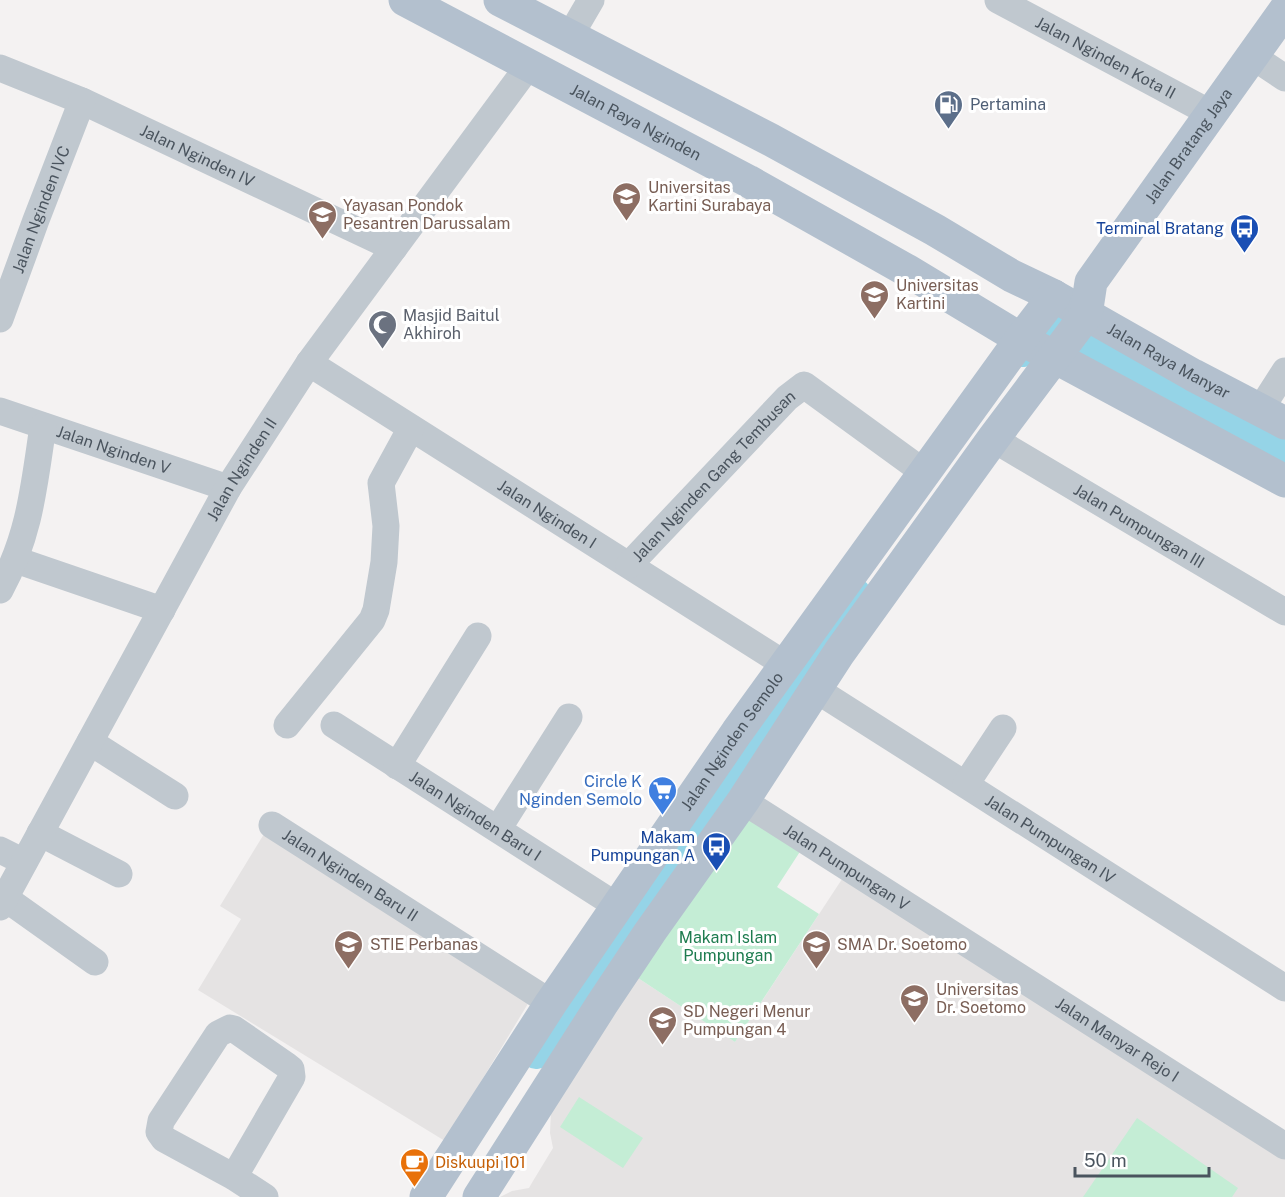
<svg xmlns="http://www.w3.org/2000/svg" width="1285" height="1197" viewBox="0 0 1285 1197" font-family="'Public Sans',sans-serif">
<rect width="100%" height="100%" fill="#f4f2f2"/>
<!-- education -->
<path fill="#e5e3e3" d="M264,834L532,997L445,1141L198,990L241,919L220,906Z
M846,873L1285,1152V1197H500L512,1191L529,1188L533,1181L553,1148L550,1133L551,1111L638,978L735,1042Z"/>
<!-- green -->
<path fill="#c4edd5" d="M748,810L803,847L777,887L819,914L735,1042L638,978Z
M579,1097L643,1138L623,1168L560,1127Z
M1137,1118L1238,1188L1232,1197H1083Z"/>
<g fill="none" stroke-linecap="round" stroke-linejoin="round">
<!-- river -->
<path stroke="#95d4e7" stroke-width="32" d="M1023,351L1042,324L1285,454
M536,1053L739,766L855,594"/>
<!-- minor -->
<g stroke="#c0c8cf" stroke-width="27">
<path id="s1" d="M998,0L1212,114"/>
<path d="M570,36L591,0"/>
<path d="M1252,56L1285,78"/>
<path id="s2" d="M0,68L82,101L394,248"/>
<path id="s3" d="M0,319L36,220L82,101"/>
<path id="s4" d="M309,363L786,665"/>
<path d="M1260,410L1285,371"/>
<path id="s5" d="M0,411L228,488"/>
<path id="s6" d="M993,439L1285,612"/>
<path d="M16,560L162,610"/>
<path id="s7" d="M629,565L787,398L804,385L925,473"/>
<path d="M0,590C30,535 34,486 43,426"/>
<path id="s8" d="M815,689L1285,988"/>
<path d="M287,725L372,620L376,610L384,562L386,526L381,483L411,428"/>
<path id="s9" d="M334,725L617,906"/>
<path d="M90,742L175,796"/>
<path d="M397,766L478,636"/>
<path d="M966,784L1003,728"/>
<path id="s10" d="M743,801L1285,1146"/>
<path id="s11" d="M272,825L551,1003"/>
<path d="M498,829L569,717"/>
<path d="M40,833L119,874"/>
<path d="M0,850L24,862"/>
<path d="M5,898L95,962"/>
<path id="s12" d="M0,907L228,488L309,363L530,64"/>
<path d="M234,1177L292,1077L291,1069L286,1065L234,1029L230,1028L218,1034L161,1121L159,1132L164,1139L234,1177L265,1197"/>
</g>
<!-- major -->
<g stroke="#b3c0ce" stroke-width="33">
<path id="s13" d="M405,0L748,181L908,271L1021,339L1285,481"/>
<path id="s14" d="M500,0L771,140L935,230L1012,276L1054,296L1193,375L1285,423"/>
<path id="s15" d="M426,1197L551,1003L737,732L1021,339L1054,296"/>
<path id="s16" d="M479,1197L602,1004L650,932L743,801L839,653L993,439L1086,315L1091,282L1285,10"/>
</g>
</g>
<!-- icons -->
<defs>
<symbol id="fuel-pin" viewBox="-11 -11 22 30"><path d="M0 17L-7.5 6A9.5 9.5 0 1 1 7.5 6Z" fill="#5c6f8a" stroke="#fff"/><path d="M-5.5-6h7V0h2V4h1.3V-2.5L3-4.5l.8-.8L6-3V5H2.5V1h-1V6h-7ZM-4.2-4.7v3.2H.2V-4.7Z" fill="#fff"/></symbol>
<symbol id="university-pin" viewBox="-11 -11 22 30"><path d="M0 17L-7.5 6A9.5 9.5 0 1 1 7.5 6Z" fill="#8d6e63" stroke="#fff"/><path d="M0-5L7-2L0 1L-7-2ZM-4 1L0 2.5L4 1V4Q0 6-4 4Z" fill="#fff"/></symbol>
<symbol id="school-pin" viewBox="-11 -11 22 30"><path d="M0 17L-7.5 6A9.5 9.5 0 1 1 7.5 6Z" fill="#8d6e63" stroke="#fff"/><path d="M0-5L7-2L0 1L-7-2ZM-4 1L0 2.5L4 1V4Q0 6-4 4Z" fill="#fff"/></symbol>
<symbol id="bus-pin" viewBox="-11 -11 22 30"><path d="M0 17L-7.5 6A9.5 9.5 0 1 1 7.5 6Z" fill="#1a4fb4" stroke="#fff"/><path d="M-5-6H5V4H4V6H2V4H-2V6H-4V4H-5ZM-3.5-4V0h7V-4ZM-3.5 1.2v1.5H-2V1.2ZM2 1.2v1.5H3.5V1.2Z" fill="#fff"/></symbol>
<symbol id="mosque-pin" viewBox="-11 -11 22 30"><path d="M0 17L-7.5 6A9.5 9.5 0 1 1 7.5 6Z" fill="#6b7280" stroke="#fff"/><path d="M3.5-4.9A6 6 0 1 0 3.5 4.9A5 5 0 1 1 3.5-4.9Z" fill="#fff"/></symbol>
<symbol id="supermarket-pin" viewBox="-11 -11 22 30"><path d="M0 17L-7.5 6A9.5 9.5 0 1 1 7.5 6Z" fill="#3f7fe0" stroke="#fff"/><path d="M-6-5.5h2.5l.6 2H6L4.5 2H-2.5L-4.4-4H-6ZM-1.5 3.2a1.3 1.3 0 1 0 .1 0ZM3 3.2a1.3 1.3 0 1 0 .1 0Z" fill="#fff"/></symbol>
<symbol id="cafe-pin" viewBox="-11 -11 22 30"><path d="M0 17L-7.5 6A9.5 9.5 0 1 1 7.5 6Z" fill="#e8710a" stroke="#fff"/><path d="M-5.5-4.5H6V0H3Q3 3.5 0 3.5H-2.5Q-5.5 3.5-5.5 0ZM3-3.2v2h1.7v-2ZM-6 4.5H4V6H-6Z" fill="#fff"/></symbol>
</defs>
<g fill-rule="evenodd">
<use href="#fuel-pin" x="932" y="88" width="33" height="45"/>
<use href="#university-pin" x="610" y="180" width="33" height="45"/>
<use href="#school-pin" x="306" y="198" width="33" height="45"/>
<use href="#bus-pin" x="1228" y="212" width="33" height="45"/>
<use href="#university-pin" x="858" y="278" width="33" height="45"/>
<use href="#mosque-pin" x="366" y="308" width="33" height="45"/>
<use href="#supermarket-pin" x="646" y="774" width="33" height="45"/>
<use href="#bus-pin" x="700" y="830" width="33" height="45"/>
<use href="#university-pin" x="332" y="928" width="33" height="45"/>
<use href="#school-pin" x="800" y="928" width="33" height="45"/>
<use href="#university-pin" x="898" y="982" width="33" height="45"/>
<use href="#school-pin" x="646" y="1004" width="33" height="45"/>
<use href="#cafe-pin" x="398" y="1146" width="33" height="45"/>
</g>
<g text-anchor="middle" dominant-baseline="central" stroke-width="6" stroke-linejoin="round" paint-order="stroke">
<!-- street labels -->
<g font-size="16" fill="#4a545e" stroke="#fff">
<text stroke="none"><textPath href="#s1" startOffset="122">Jalan Nginden Kota II</textPath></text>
<text stroke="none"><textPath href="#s13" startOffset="261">Jalan Raya Nginden</textPath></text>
<text stroke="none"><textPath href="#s16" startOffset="1272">Jalan Bratang Jaya</textPath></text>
<text stroke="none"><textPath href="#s2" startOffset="216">Jalan Nginden IV</textPath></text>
<text stroke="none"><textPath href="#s3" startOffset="117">Jalan Nginden IVC</textPath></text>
<text stroke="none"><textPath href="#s14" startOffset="760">Jalan Raya Manyar</textPath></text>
<text stroke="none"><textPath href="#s5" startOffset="120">Jalan Nginden V</textPath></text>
<text stroke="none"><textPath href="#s12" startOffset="500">Jalan Nginden II</textPath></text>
<text stroke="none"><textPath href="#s7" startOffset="123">Jalan Nginden Gang Tembusan</textPath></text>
<text stroke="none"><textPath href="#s4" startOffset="282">Jalan Nginden I</textPath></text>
<text stroke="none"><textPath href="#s6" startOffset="170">Jalan Pumpungan III</textPath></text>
<text stroke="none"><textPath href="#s15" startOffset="549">Jalan Nginden Semolo</textPath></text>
<text stroke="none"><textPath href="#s9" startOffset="168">Jalan Nginden Baru I</textPath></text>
<text stroke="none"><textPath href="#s8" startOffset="279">Jalan Pumpungan IV</textPath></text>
<text stroke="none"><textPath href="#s10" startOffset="123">Jalan Pumpungan V</textPath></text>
<text stroke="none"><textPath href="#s11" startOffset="93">Jalan Nginden Baru II</textPath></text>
<text stroke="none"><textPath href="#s10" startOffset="444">Jalan Manyar Rejo I</textPath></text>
</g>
<!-- service labels -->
<g font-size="16" fill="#4e5e75" stroke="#fff" text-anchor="start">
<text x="970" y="104">Pertamina</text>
</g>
<!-- education labels -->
<g font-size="16" fill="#785e54" stroke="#fff" text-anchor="start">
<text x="648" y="187">Universitas<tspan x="648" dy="18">Kartini Surabaya</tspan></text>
<text x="343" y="205">Yayasan Pondok<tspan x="343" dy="18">Pesantren Darussalam</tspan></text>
<text x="896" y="285">Universitas<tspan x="896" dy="18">Kartini</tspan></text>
<text x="370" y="944">STIE Perbanas</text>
<text x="837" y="944">SMA Dr. Soetomo</text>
<text x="936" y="989">Universitas<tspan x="936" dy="18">Dr. Soetomo</tspan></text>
<text x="683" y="1011">SD Negeri Menur<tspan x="683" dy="18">Pumpungan 4</tspan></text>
</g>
<!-- transit labels -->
<g font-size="16" fill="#164399" stroke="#fff" text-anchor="end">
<text x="1224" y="228">Terminal Bratang</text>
<text x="695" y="837">Makam<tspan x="695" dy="18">Pumpungan A</tspan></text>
</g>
<!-- worship labels -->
<g font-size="16" fill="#5b616d" stroke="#fff" text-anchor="start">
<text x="403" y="315">Masjid Baitul<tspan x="403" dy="18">Akhiroh</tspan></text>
</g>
<!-- shop labels -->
<g font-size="16" fill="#366cbe" stroke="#fff" text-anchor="end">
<text x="642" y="781">Circle K<tspan x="642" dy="18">Nginden Semolo</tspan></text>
</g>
<!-- park labels -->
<g font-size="16" fill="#1e7c4f" stroke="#fff">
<text x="728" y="937">Makam Islam<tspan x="728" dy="18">Pumpungan</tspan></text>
</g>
<!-- food labels -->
<g font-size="16" fill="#c56008" stroke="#fff" text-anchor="start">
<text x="435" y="1162">Diskuupi 101</text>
</g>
</g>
<!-- scale -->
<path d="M1075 1167v9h134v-9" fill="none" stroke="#4a545e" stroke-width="3"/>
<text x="1084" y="1167" font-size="18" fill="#4a545e" stroke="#ffffff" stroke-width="4.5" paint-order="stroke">50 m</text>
</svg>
